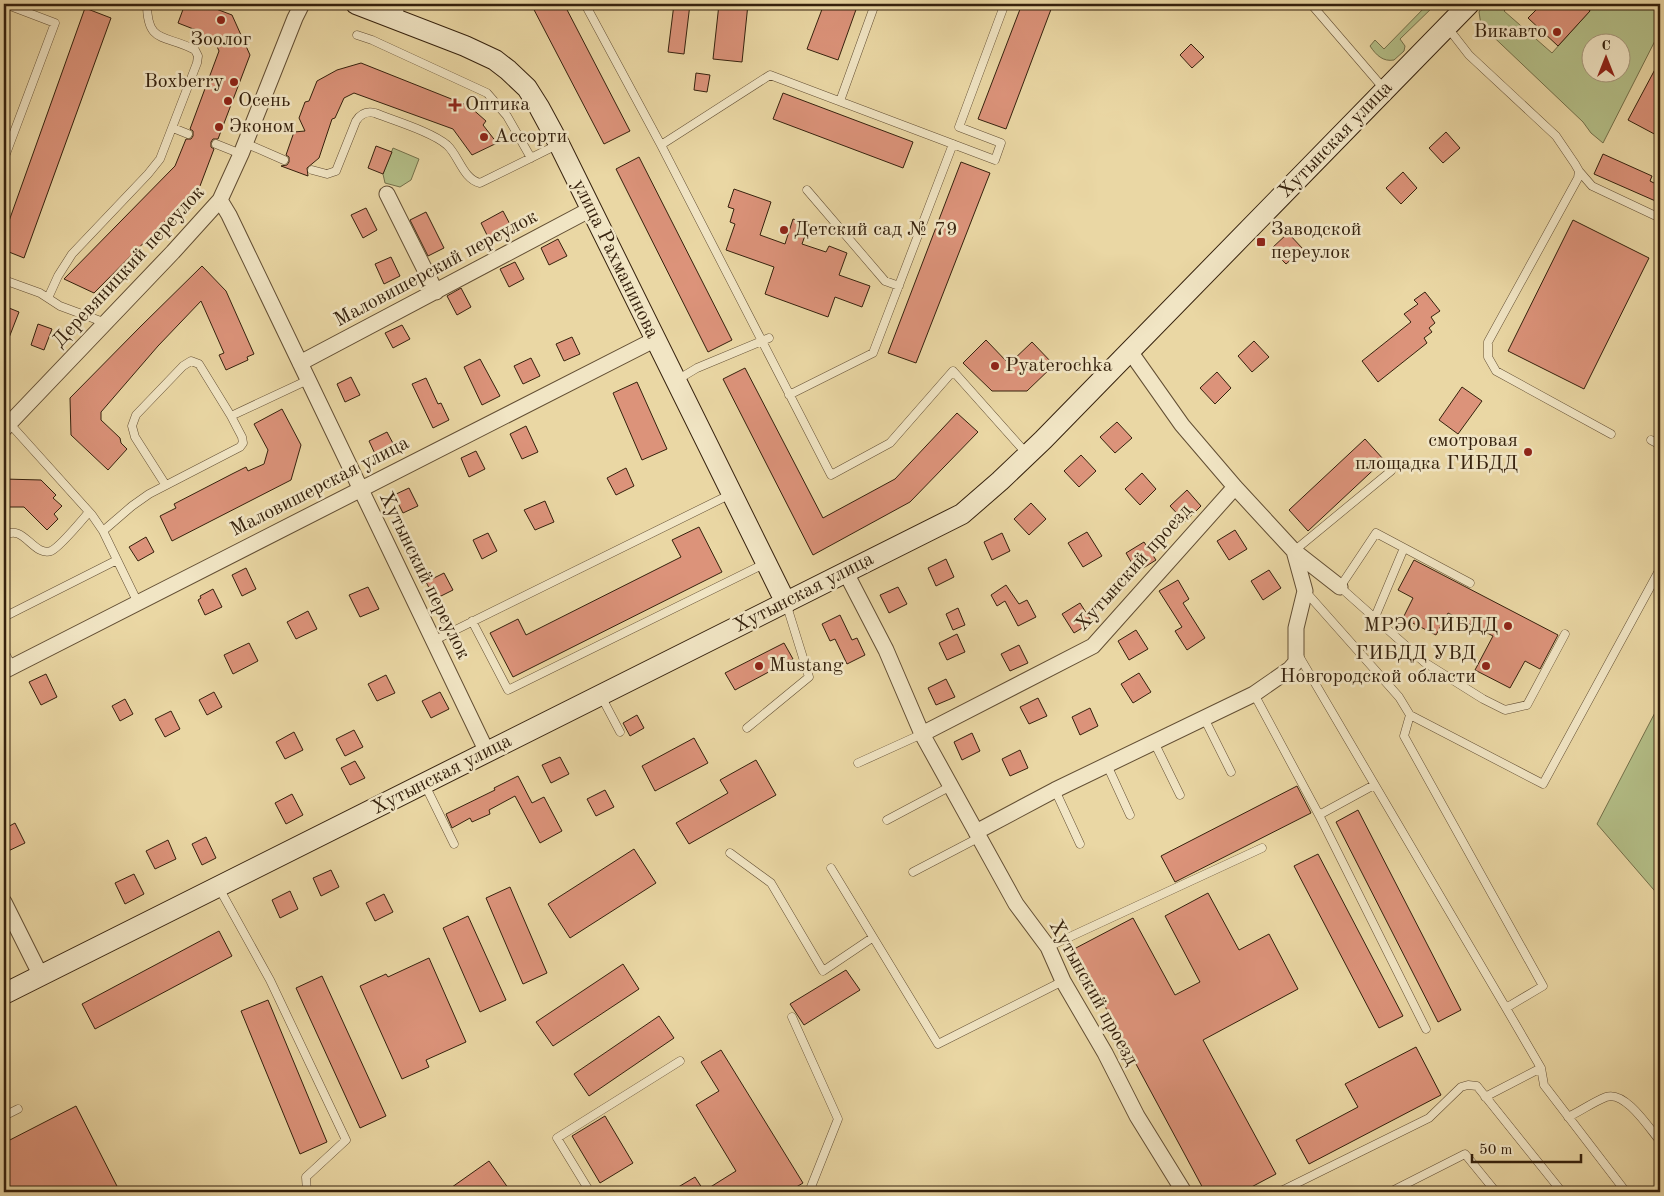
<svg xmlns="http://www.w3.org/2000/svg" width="1664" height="1196" viewBox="0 0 1664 1196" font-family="'Old Standard TT',serif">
<rect width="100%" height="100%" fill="#ead7a4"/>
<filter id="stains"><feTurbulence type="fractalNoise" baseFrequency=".004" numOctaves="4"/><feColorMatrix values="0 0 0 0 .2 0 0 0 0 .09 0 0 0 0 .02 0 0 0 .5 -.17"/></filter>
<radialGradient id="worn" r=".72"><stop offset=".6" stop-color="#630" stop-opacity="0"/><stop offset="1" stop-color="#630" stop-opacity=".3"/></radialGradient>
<!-- green -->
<path fill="#b4bf88" stroke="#74704a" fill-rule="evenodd" d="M1428,4H1436L1400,39L1405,46L1404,51L1394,60C1383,62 1376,55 1370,46L1375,40L1384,49Z
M1483,4H1511L1504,11L1552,53L1596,4H1660V31L1603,143L1591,133L1583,122L1481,25L1479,12ZM1592,42H1622V72H1592Z
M393,148L419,159L411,180L400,187L385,183L383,174Z
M1660,703V897L1597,824Z"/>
<!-- building -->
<path fill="#dc937a" stroke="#35210d" d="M185,4H203L232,15L250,55L218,139H213L211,142V147L214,149L200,186L94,293L64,279L175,166L186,139H191L193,136V131L190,129L219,51L215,42L195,34L196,30L178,23Z
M531,4H564L630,131L604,144Z
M674,4H690L684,54L668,52Z
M719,4H748L742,62L713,59Z
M824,4H858L838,60L807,49Z
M1022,4H1053L1006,129L978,119Z
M1542,4H1582L1590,11L1558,46L1528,18Z
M85,8L111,18L24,258L4,250V235Z
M1191,44L1204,57L1192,68L1180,55Z
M1660,60V137L1628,120Z
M361,63L469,106L486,121L483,125L497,143L472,155L453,129L354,93L344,98L335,118L332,119L319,158L307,168L308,176L281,166L287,165L289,162V157L286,155L294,132L305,131L299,118L305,102L309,101L317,81L337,70Z
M696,73L710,75L707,92L694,90Z
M783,93L913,142L903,168L773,119Z
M1446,132L1460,148L1443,163L1429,148Z
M376,146L392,152L383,174L368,168Z
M1603,154L1652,176L1650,181L1660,186V203L1594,174Z
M639,157L732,340L708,352L616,169Z
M961,162L990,173L916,363L888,353Z
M1403,172L1417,188L1401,204L1386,188Z
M734,189L771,202L760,235L785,244L793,219L809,224L802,244L826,252L829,246L847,253L839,275L870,286L862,307L835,297L828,317L765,294L774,267L726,250L735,224L730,222L734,209L728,207Z
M366,208L377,230L363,238L351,215Z
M503,211L513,230L490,241L481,223Z
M426,212L444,248L428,256L410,220Z
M1573,220L1649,258L1584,389L1508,351Z
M1288,233L1303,249L1286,264L1271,249Z
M558,239L567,256L549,265L541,248Z
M391,257L400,276L384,284L375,264Z
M515,262L524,279L509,287L500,269Z
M202,266L226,291L254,354L247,357L248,360L226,370L219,355L224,353L201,301L158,346L101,412V420L120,438L121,443L127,449L108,470L71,435L70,398L140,327Z
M461,288L471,307L457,315L447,296Z
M1425,292L1440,311L1431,317L1435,323L1429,328L1432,332L1424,338L1427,343L1378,382L1362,361L1411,322L1404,314L1418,304L1414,300Z
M4,306L19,312L5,348H4Z
M38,324L52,329L44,350L31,345Z
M402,325L410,339L393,348L385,333Z
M572,337L580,354L564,361L556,344Z
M986,340L1009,364L1032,342L1054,365L1027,391H992L963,363Z
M1254,341L1269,357L1252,372L1238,356Z
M531,358L540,376L523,384L514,366Z
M480,359L500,396L482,405L464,367Z
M745,368L823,518L895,479L957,413L978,432L910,502L813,555L723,379Z
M1217,372L1231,388L1215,404L1200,388Z
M351,377L360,395L345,402L337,384Z
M426,378L438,404L441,403L449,420L433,428L412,384Z
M637,382L667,449L642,460L613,393Z
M1462,387L1482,401L1458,434L1439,420Z
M282,409L301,445L291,480L172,541L160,516L176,508L174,504L232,474L246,467L248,471L264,464L268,450L254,424Z
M1117,422L1132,438L1115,453L1100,437Z
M526,426L538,452L522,459L510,434Z
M387,432L396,449L377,458L369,441Z
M1365,439L1384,460L1308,531L1289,510Z
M476,451L485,469L469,477L461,458Z
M1081,455L1096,471L1079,487L1064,471Z
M626,468L634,486L616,495L607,478Z
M1142,473L1156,489L1140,505L1125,489Z
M4,479L41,480L56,495L53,498L62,506L54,514L58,519L47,530L24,507H4Z
M409,488L418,506L403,513L394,495Z
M1187,490L1201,506L1185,522L1170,506Z
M545,501L554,522L535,530L524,510Z
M1031,503L1046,519L1029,535L1014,519Z
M699,527L722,572L513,677L490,633L518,619L526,635L681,557L672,540Z
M1235,530L1247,549L1229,560L1217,541Z
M1087,532L1102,556L1083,567L1068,543Z
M488,533L497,551L482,559L473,540Z
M1002,533L1010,551L992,560L984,542Z
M146,537L154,552L138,561L129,547Z
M1144,542L1156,560L1137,572L1126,553Z
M946,559L954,577L936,586L928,568Z
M1414,560L1558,635L1540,669L1525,661L1510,688L1475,670L1493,636L1448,613L1436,635L1403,618L1413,598L1398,590Z
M246,568L256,589L242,596L232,575Z
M1269,570L1281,588L1263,600L1251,581Z
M444,573L453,590L435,599L426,582Z
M1178,580L1189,599L1183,603L1205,638L1187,650L1175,631L1182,627L1159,591Z
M1006,585L1019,604L1027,600L1036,617L1018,626L1005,601L997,606L991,595Z
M368,587L379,609L360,617L349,595Z
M898,587L907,604L889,613L880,595Z
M213,589L222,607L205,615L198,600L201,598L200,596Z
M1080,603L1092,622L1074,633L1062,614Z
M958,608L965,625L953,630L946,614Z
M308,611L317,629L296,639L287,622Z
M840,615L852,640L857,638L865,655L847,664L835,639L830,641L822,624Z
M1136,630L1148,649L1129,660L1118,641Z
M957,634L965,652L947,660L939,643Z
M249,643L258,661L233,674L224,655Z
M784,643L793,659L735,690L725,673Z
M1019,645L1028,663L1010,671L1001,654Z
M1139,673L1151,692L1133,703L1121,684Z
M46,674L57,697L41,705L29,682Z
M386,675L395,693L377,701L368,684Z
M946,679L955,697L936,705L928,688Z
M214,692L222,707L207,715L199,700Z
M440,692L449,709L431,718L422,701Z
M1038,698L1047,716L1029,724L1020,707Z
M125,699L133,714L120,721L112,706Z
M1090,708L1098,726L1080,735L1072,717Z
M171,711L180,729L165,737L155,719Z
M637,715L644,728L630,736L623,723Z
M354,730L363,747L345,756L336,739Z
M294,732L303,750L285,759L276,742Z
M972,733L980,751L962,760L954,742Z
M694,738L708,763L655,791L642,766Z
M1020,750L1028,768L1010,776L1002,759Z
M560,757L569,774L551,783L542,765Z
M756,760L776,795L689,844L676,823L728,793L720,780Z
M355,761L365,778L350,785L341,768Z
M518,776L532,803L544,797L562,831L540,843L515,796L489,810L490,814L472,822L470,818L452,828L446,814L495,790L494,788Z
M1297,786L1311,813L1175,882L1161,856Z
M605,790L614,807L596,816L587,799Z
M292,794L303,815L286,824L275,803Z
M1358,810L1461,1010L1438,1022L1336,822Z
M15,823L25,843L4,853V829Z
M206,837L216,858L202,865L192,844Z
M168,840L176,859L155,869L146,851Z
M634,849L656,883L570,938L548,904Z
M1318,854L1403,1016L1379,1028L1294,866Z
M331,870L339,887L321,896L313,878Z
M134,874L144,894L125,904L115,883Z
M510,887L547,973L523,984L486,898Z
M290,891L298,909L280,918L272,900Z
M1208,893L1239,950L1269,934L1298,989L1203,1040L1276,1174L1242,1192H1205L1074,949L1133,918L1175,995L1200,982L1165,916Z
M384,894L393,912L375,921L366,903Z
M468,916L506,1000L480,1012L443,928Z
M219,931L232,956L95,1029L82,1004Z
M429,958L466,1042L426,1060L429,1067L402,1079L360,986L386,974L388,977Z
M623,964L639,989L553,1046L536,1022Z
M846,970L860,990L804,1025L790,1004Z
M322,976L386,1116L360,1128L296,988Z
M268,1000L327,1142L300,1154L241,1011Z
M659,1016L674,1038L589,1096L574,1074Z
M1416,1047L1441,1095L1309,1164L1296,1140L1358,1107L1345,1084Z
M721,1050L803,1183L788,1192H670L695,1177L704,1191L736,1171L696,1105L719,1091L701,1062Z
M76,1106L120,1192H4V1143Z
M605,1116L633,1163L600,1183L572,1136Z
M489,1161L511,1192H445Z"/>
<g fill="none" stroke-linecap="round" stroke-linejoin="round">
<defs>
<path id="lane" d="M585,4L661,145L831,475L890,443L953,371L1027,454
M1311,4L1385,90
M396,18L402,4
M1448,28L1469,55L1556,136L1575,164L1579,171L1578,178L1488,342V357L1496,371L1611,434
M357,35L372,40L487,93L507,116L531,158
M840,101L875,4
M173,128L188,134
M245,143L284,160
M216,144L241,154
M661,145L770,75L995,160L1001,143L959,127L1004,6L1003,4
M4,159L55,23L5,4
M312,170L327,174L336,171L356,121C361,113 367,111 375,113C395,121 432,132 447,145C459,156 463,179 480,183L559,144
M1579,171L1592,186L1660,218
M807,190L885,281L899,286
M4,280L40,293L60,306L106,323
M48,298L58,276L72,254L148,174L160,159L197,63L198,56L195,50C166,34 147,45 147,4
M677,380L697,368L769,338
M789,395L873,353L953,144
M10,424L92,515L103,531L138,603
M1651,440L1660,445
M165,484L135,437L132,426L136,415L183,366L191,361L199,364L231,416
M103,531L132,506L149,494L240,447L243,443L242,437L231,416L308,380
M4,536C23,522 33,557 51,551C60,547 82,520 89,512
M1294,551L1391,471
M1470,583L1376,533L1340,587L1424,662L1483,699L1505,710L1527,705L1565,634
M1305,591L1399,697L1410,715L1404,736L1543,986L1506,1008L1541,1068L1485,1097
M4,617L117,560
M1375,617L1404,548
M472,621L508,690L766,563
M433,641L731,494
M4,651L12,667
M1299,656L1506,1008
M1254,694L1319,815L1426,1029
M601,696L620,732
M1410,715L1543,784L1660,569
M1204,718L1231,772
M747,728L809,677L786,603
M1154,742L1180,795
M858,763L922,734
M1107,765L1130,815
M425,785L454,844
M1055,790L1080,844
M1319,815L1374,785
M887,820L951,786
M730,853L771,883L823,971L872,938
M831,868L938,1044L1063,981
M913,872L980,837
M219,888L270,980L346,1140L306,1177L307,1192
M1048,947L1262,848
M792,1017L838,1119L809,1192
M1541,1068L1544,1085L1626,1192
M4,1116L18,1109
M1568,1117C1581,1111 1593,1102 1606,1097C1625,1090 1649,1128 1660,1141
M590,1192L557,1138L680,1061
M1279,1192L1429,1118L1461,1087L1468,1085L1477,1086L1562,1192
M1390,1192L1465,1154L1496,1192"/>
<path id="street" d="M387,194L436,292
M220,200L229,215L487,752
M1129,350L1182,425L1235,487L1294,551L1340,587
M300,363L591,209
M4,429L173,252L220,200L241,154L295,18L302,4
M845,571L886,650L922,734L1016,904L1048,947L1063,981L1105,1053L1137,1116L1184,1192
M4,671L654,340
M922,734L1093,646L1235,487
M976,832L1055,790L1254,694L1290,669L1296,662V628L1305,591L1294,551
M4,902L41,976"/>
<path id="secondary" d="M356,4L465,46L495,60L508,70L527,88L539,107L559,144L786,603
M4,994L962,514L1000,481L1043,440L1469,4"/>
</defs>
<!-- lane casing -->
<use href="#lane" stroke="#624e33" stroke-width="9"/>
<!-- street casing -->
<use href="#street" stroke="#624e33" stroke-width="17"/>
<!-- secondary casing -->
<use href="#secondary" stroke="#35210d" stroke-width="22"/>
<!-- lane -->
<use href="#lane" stroke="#f1e5c4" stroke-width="8"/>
<!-- street -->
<use href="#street" stroke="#f1e5c4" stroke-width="15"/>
<!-- secondary -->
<use href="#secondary" stroke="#f1e5c4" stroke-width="20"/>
</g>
<!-- markers -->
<g fill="#8f2418" stroke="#f1e5c4" stroke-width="2">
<circle cx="221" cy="20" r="5"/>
<circle cx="1557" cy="32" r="5"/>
<circle cx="234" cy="82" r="5"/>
<circle cx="228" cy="101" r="5"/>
<path d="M452.5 97.5h5v5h5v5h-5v5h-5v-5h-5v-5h5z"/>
<circle cx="219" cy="127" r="5"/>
<circle cx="484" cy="137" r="5"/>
<circle cx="784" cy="230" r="5"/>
<rect x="1256" y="237" width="10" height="10" rx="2.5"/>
<circle cx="995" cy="366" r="5"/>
<circle cx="1528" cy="452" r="5"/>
<circle cx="1508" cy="626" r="5"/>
<circle cx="759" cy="666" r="5"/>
<circle cx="1486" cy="666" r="5"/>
</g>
<g text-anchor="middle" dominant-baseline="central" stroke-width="5" stroke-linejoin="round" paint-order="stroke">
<!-- poi labels -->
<g font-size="20" fill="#35210d" stroke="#f1e5c4" text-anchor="start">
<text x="1547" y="32" text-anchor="end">Викавто</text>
<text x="221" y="40" text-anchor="middle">Зоолог</text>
<text x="224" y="82" text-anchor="end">Boxberry</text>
<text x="238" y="101">Осень</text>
<text x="465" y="105">Оптика</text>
<text x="229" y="127">Эконом</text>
<text x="494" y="137">Ассорти</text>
<text x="794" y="230">Детский сад № 79</text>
<text x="1271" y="230">Заводской<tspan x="1271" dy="23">переулок</tspan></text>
<text x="1005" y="366">Pyaterochka</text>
<text x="1518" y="441" text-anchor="end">смотровая<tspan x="1518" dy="23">площадка ГИБДД</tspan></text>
<text x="1498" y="626" text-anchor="end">МРЭО ГИБДД</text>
<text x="1476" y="654" text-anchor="end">ГИБДД УВД<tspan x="1476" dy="23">Новгородской области</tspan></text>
<text x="769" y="666">Mustang</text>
</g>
<!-- street labels -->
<g font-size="20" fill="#35210d" stroke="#f1e5c4">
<text transform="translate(1336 140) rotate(-46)">Хутынская улица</text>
<text transform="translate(615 259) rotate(64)">улица Рахманинова</text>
<text transform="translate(129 267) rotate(-47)">Деревяницкий переулок</text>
<text transform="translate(436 269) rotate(-28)">Маловишерский переулок</text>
<text transform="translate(320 487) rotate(-27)">Маловишерская улица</text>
<text transform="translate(1134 568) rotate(-48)">Хутынский проезд</text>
<text transform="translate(424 576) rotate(64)">Хутынский переулок</text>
<text transform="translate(804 593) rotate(-27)">Хутынская улица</text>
<text transform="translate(442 775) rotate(-27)">Хутынская улица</text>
<text transform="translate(1093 993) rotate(61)">Хутынский проезд</text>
</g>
</g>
<!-- margin -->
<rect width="1664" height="1196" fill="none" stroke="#ead7a4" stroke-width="20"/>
<rect x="5" y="5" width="1654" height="1186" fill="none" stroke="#35210d" stroke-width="2.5"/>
<rect x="10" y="10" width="1644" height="1176" fill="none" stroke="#35210d"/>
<!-- north arrow -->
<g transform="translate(1606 58)"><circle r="24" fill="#f1e5c4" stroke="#a6977b"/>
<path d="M0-4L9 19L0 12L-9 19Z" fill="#8f2418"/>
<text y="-8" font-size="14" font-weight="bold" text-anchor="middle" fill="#35210d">С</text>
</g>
<!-- scale -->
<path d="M1472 1154v8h109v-8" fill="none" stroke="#35210d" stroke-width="2.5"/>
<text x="1479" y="1154" font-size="15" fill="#35210d" stroke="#f1e5c4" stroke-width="4" paint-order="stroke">50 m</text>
<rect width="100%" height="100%" filter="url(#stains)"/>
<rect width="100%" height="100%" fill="url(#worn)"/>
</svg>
